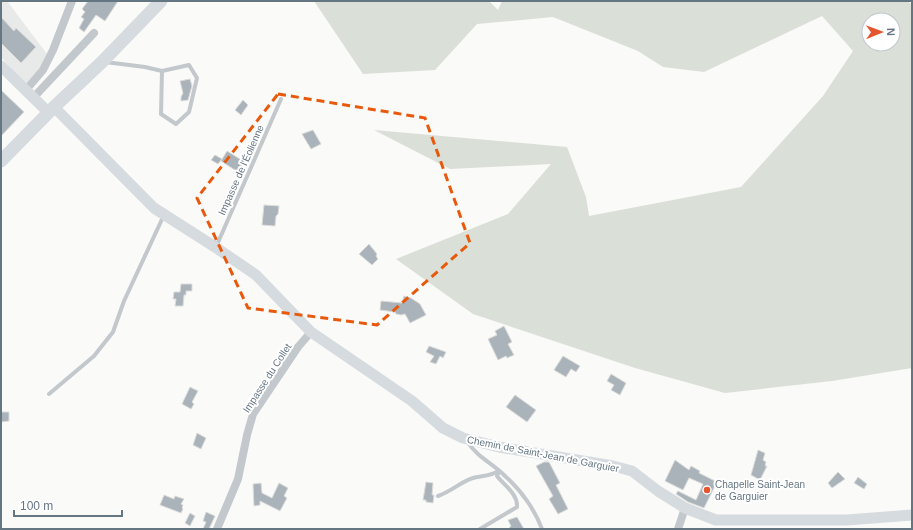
<svg xmlns="http://www.w3.org/2000/svg" width="913" height="530" viewBox="0 0 913 530" font-family="Arial,sans-serif">
<rect width="100%" height="100%" fill="#fafaf8"/>
<!-- built -->
<path fill="#e8e9e9" d="M1,1H7L47,54L37,73L26,85L1,57Z"/>
<!-- green -->
<path fill="#dadfd7" fill-rule="evenodd" d="M314,1H489L498,10L502,1H908L912,5V368L832,381L725,393L635,368L473,314L396,259L508,214L551,164L450,169L374,130L567,147L586,197L589,216L741,187L823,96L853,51L822,16L704,72L663,67L638,51L553,17L477,24L435,70L363,74ZM869,20H893V44H869Z"/>
<!-- building -->
<path fill="#aab3b9" stroke="#dcdcda" d="M88,1H118L105,21L96,15L84,32L79,28L84,19L81,17L85,12L82,9Z
M1,17L14,31L16,28L36,47L21,63L1,43Z
M190,79L192,86L188,100L181,101V97L183,93L180,81Z
M1,90L24,112L1,136Z
M243,100L248,105L241,115L235,110Z
M313,130L321,144L311,149L302,134Z
M227,151L243,161L242,163L246,165L241,174L221,161Z
M215,155L222,159L218,164L211,160Z
M264,205L279,206L278,214L276,216L275,226L262,225Z
M369,244L377,254L376,256L378,259L372,265L359,254Z
M181,284H192V291H186V295H184L183,306H175L176,299H173L174,292H180Z
M404,296L411,298L420,304L426,315L410,323L405,314L401,315L396,314L395,312L380,310L381,301L402,303Z
M504,326L512,342L508,344L514,355L507,358L506,356L498,360L488,339L497,335L495,331Z
M429,346L446,352L443,358L440,356L436,364L430,362L434,356L426,352Z
M563,356L580,366L576,372L571,369L566,377L554,370Z
M611,374L626,383L620,395L611,390L614,385L607,381Z
M190,387L198,391L192,402L194,404L191,409L182,404Z
M515,395L536,410L527,422L506,407Z
M1,412H9V421L1,422Z
M197,433L206,438L201,449L193,445Z
M758,450L765,453L763,460L766,462L765,466H767L760,480L751,475Z
M675,460L689,470L691,466L700,471L699,473L717,482L704,508L688,502L676,494L678,491L696,500L703,484L689,478L683,490L665,481Z
M544,462H549L560,483L556,485L568,509L558,514L549,499L553,496L536,466Z
M838,472L845,479L832,488L828,483Z
M858,477L867,484L864,489L854,483Z
M426,482L433,483L432,495H434L433,503L426,502V500H423Z
M261,483L262,493L272,498L279,483L288,488L284,496L287,498L280,511L260,501V505L254,506L253,484Z
M164,495L174,499L175,496L184,499L181,504L183,505L182,508L183,509L181,513L160,505Z
M206,512L215,516L209,529H203L206,522L203,521Z
M190,513L195,516L190,526L185,523Z
M517,517L524,529H508L511,526L508,520Z"/>
<g fill="none" stroke-linecap="round" stroke-linejoin="round">
<!-- lane -->
<path stroke="#c3c8cc" stroke-width="4" d="M105,62L145,67L162,71
M189,65L197,78L189,112L176,124L161,114L162,71Z
M216,247L281,99
M49,394L94,356L113,332L124,301L164,215
M467,441C477,457 492,463 505,476C521,490 535,510 542,529
M438,496C452,491 462,481 473,478C481,476 492,476 498,471
M480,529L517,507C518,494 504,485 497,476L499,471"/>
<!-- street -->
<path stroke="#c3c8cc" stroke-width="8" d="M26,90L43,70L53,50L72,1
M33,98L94,33
M217,529L238,479L247,435L253,414L298,347L311,332
M678,529L685,508"/>
<!-- secondary -->
<path stroke="#d6dbdf" stroke-width="11" d="M1,66L48,112
M54,107L154,208L215,247L256,275L311,332L412,401L443,428L463,438L499,447L613,466L632,471L658,491L685,508L716,520H847L912,515"/>
<!-- primary -->
<path stroke="#d6dbdf" stroke-width="13" d="M1,161L54,107L102,62L161,1"/>
</g>
<!-- marked area -->
<path fill="none" stroke="#e8590c" stroke-width="3" stroke-dasharray="8 5" stroke-linejoin="round" d="M278,94L425,118L470,243L377,325L248,308L197,198Z"/>
<!-- markers -->
<circle fill="#e4572e" stroke="#fff" stroke-width="1.5" cx="707" cy="490" r="4"/>
<g text-anchor="middle" dominant-baseline="central" stroke-width="4" stroke-linejoin="round" paint-order="stroke">
<!-- street labels -->
<g font-size="10" fill="#657683" stroke="#fff">
<text transform="translate(241 170) rotate(-66)">Impasse de l'Éolienne</text>
<text transform="translate(267 378) rotate(-57)">Impasse du Collet</text>
<text transform="translate(543 454) rotate(11)">Chemin de Saint-Jean de Garguier</text>
</g>
<!-- poi labels -->
<g font-size="10" fill="#657683" stroke="#fff" text-anchor="start">
<text x="715" y="484">Chapelle Saint-Jean<tspan x="715" dy="12">de Garguier</tspan></text>
</g>
</g>
<!-- border -->
<rect width="913" height="530" fill="none" stroke="#657683" stroke-width="4"/>
<!-- north arrow -->
<g transform="translate(881 32) rotate(89)"><circle r="19" fill="#ffffff" stroke="#c1c8cd"/>
<path d="M0-3L7 15L0 10L-7 15Z" fill="#e4572e"/>
<text y="-6" font-size="11" font-weight="bold" text-anchor="middle" fill="#657683">N</text>
</g>
<!-- scale -->
<path d="M14 510v6h108v-6" fill="none" stroke="#657683" stroke-width="2"/>
<text x="20" y="510" font-size="12" fill="#657683" stroke="#ffffff" stroke-width="3" paint-order="stroke">100 m</text>
</svg>
